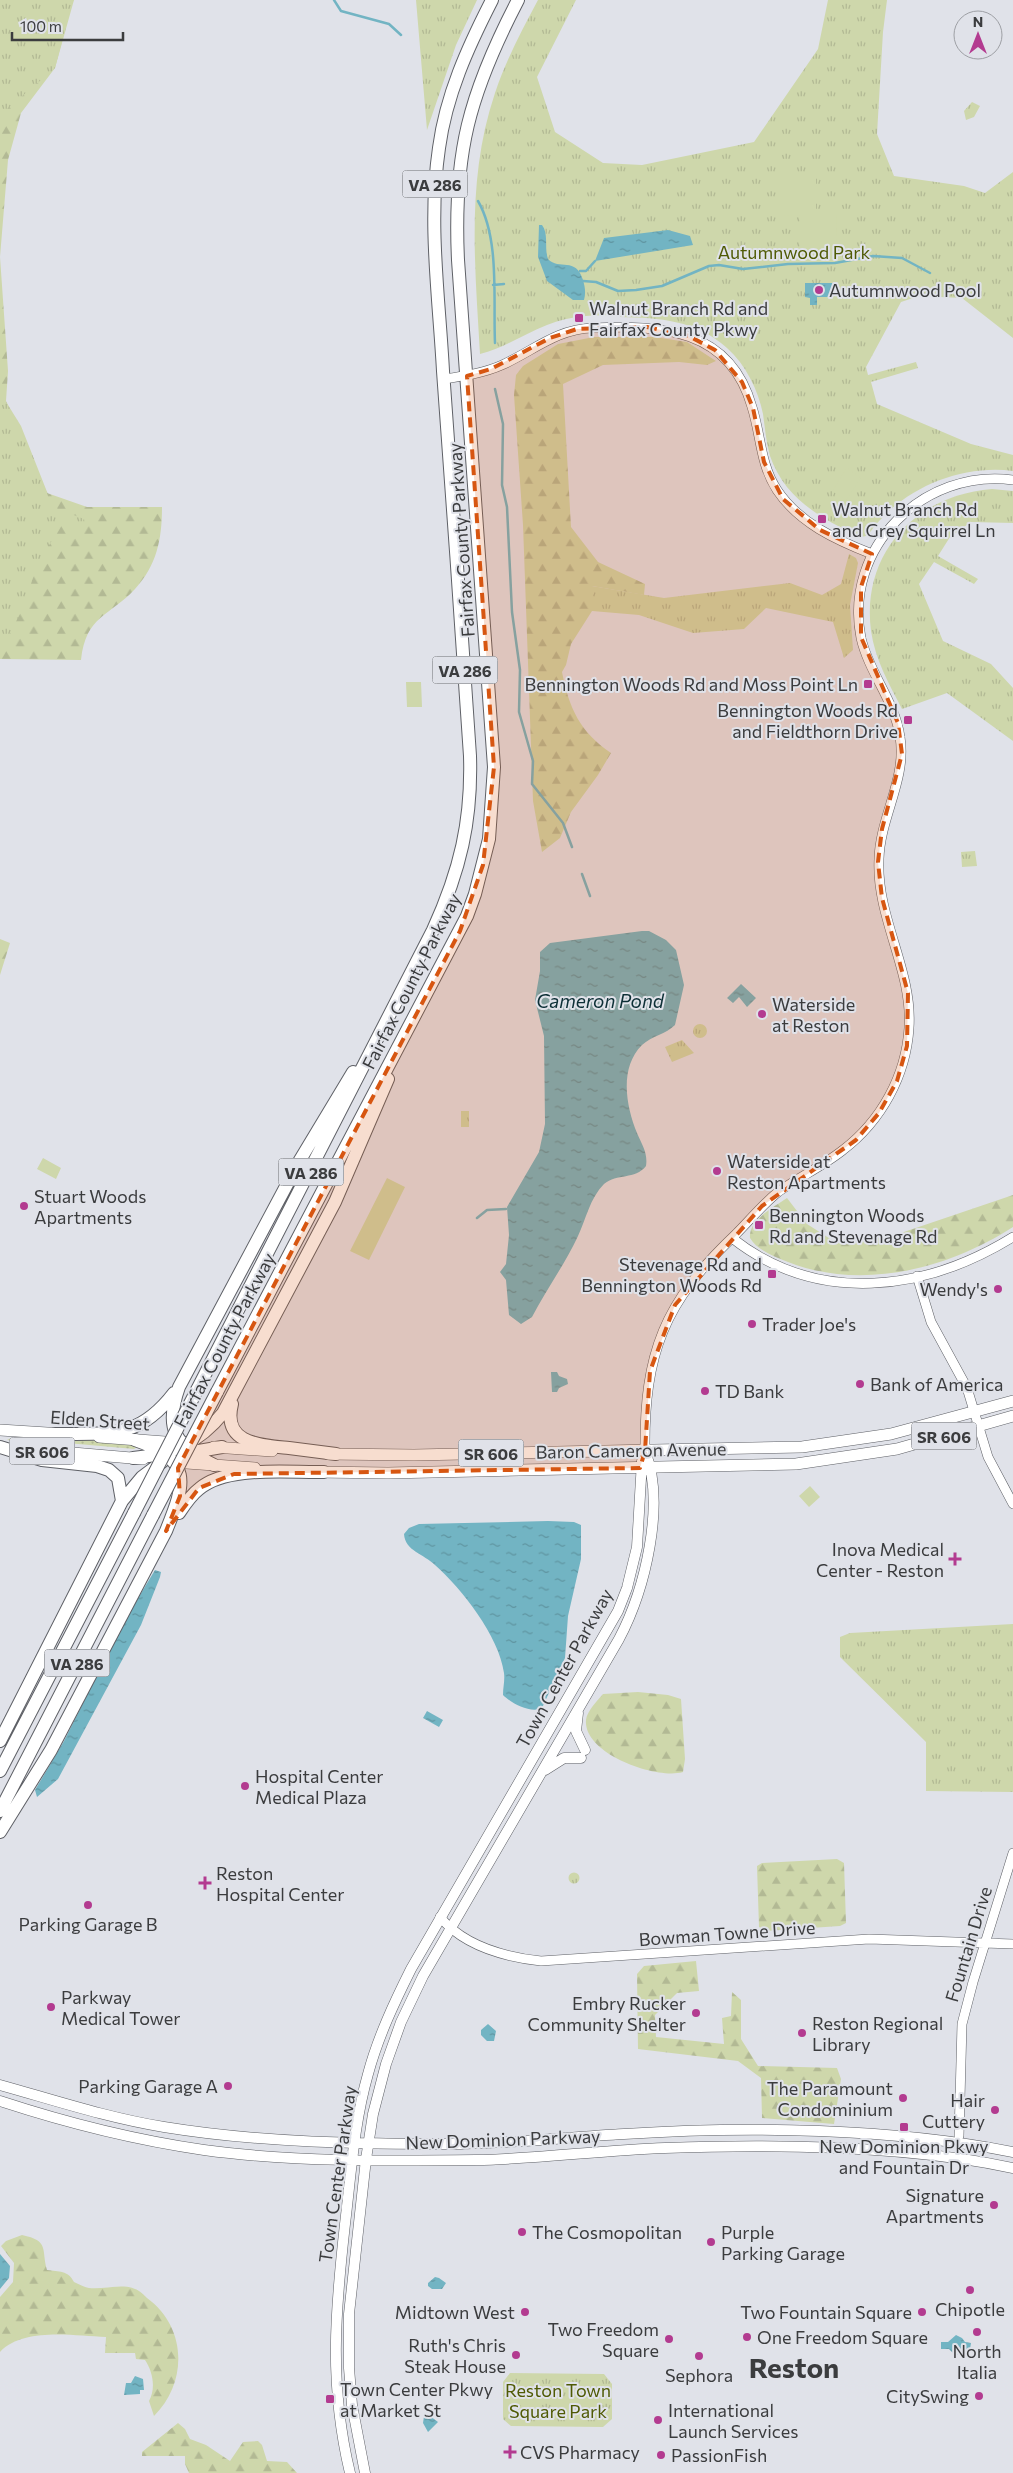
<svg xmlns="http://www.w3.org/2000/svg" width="1013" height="2473" viewBox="0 0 1013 2473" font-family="Commissioner,sans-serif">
<defs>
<pattern id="grass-dots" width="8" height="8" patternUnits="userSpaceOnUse" patternTransform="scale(1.25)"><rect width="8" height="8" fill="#ced7ab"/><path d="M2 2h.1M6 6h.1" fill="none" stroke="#b2b994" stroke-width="1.8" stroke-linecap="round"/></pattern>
<pattern id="forest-firs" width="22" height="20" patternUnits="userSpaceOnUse" patternTransform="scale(1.25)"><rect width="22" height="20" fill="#ced7ab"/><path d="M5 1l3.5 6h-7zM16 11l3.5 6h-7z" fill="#b2b994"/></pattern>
<pattern id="park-tufts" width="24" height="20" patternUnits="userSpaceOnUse" patternTransform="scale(1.25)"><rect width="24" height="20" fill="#ced7ab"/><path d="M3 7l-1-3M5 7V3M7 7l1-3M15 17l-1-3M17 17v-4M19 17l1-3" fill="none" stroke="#b2b994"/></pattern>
<pattern id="water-ripples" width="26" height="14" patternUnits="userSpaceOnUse" patternTransform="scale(1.25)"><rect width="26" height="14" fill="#72b4c3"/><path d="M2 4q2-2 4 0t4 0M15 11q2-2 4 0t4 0" fill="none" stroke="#5f94a0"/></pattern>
</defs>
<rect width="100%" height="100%" fill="#e0e2e9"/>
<!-- grass -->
<path fill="url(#grass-dots)" d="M11,1438L32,1440L66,1438L135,1444L137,1447L134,1449L67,1443L39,1445L7,1440Z"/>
<!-- forest -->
<path fill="url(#forest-firs)" d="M0,0H74L72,3L55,68L21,113L8,160L0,257L8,371L6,401L47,493L87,507H162C162,539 157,565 135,589C109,617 86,615 81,660L0,659Z
M594,337H655L687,342L716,361L707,365L679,362L603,365L563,384L571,527L598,562L645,584L644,595L592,586V611L571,644L566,665L562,672C569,708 580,732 611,753L598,775L571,812L560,838L542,852L533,801L523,525L514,395L516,375L523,366L558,344Z
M0,939L10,943L0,975Z
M1013,1195V1227C948,1269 862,1291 788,1262C775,1257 757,1250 750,1238C748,1220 774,1207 787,1198L807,1224L832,1240L898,1234Z
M638,1692L668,1695L681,1699L685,1759L683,1772C657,1780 583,1754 586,1720C587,1711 597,1701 603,1694Z
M837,1859L844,1863L846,1923L840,1926L766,1931L759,1927L757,1866L762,1863Z
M696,1961L699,1991L677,1993L655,2015L656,2037L724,2044L722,2018L731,2016L732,1992L741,2000V2039L758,2066L837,2068L841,2079L834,2124L762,2118L761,2078L738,2061L638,2049L637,1974L644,1966Z
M22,2235C50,2241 41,2249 47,2270C59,2272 68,2270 74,2282C79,2284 84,2287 89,2288C103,2290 122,2283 135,2289C139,2290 144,2295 147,2298C187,2327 188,2382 154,2416L149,2401C156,2388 153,2372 145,2360L136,2359L135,2353H105L106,2337C73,2336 24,2327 0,2352V2297L13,2282L14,2263L1,2246L6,2241Z
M178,2423L185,2429L190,2439L206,2445L230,2461L243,2442L258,2441L262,2445L267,2461L287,2462L297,2473H189L185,2464V2456H142V2452Z"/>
<!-- park -->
<path fill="url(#park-tufts)" d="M0,0H74L55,68L0,115Z
M416,0H477L456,45L427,130Z
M538,0H576L537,77L555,132L603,163L642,165L754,142L818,49L828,0H887L883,32L877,134L894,176L964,186L985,193L1013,172V338L962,298L919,296L901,302L866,367L868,375L916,362L918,368L871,382L877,404L971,444L1013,455V471C959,464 899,490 868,535C859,540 849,532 840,527C809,511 782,491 770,456C766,442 765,428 763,414C758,390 746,365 727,348C696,320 660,318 620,317V315C595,315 571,315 547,325C524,334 504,348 480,354C475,266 466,179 495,93C506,60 522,30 538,0Z
M972,102L980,106L974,117L966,120L964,111Z
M0,392L21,426L53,507L84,519L85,524L56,525L55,535L36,568L25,603L0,654Z
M992,489L1013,491V523L971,522L950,537L938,556L978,579L974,584L934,562L919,584L943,641L991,664L1013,688V741L947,693L902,709C889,684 875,659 871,631C861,553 916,495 992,489Z
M849,554L856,558L858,563L850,605L853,650L844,658L833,622L766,608L744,629L693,633L639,615L592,611V586L664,598L790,583L822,595L841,584Z
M975,851L977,866L962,867L961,852Z
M693 1031a7 7 0 1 1 14 0a7 7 0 1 1-14 0Z
M682,1040L694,1053L672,1062L665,1047Z
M461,1111H469V1127H461Z
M1013,1624V1792L926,1791V1742L840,1657V1637L850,1633Z
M568.5 1878a5.5 5.5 0 1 1 11 0a5.5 5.5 0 1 1-11 0Z
M510,2373L604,2374L612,2384V2419L603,2427L511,2426L503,2419V2382Z"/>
<!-- pitch -->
<path fill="#ced7ab" d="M780,176H816V215H836L837,257H800V216L780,215Z
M847,468L861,478L846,500L832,491Z
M406,682H421L422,707H407Z
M43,1158L61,1168L56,1179L37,1169Z
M387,1178L405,1187L369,1260L350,1251Z
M810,1486L820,1497L809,1507L799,1496Z"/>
<!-- water -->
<path fill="url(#water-ripples)" d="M539,225H542C549,234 544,248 548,259C559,271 576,256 583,280C585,287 586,293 584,300H573L547,281L538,257Z
M668,230L690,236L693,245L595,261L604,238Z
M805,283H833V297H817V305H810V298L805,297Z
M642,931H649L666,940L676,950L684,985L675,1025C666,1034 652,1036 642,1045C619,1068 626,1106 637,1133C642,1145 648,1153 646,1166C635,1180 617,1173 604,1184C590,1198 586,1219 578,1236C565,1264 546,1290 532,1317L521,1324L509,1315L506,1280L500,1272L506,1264L509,1235L507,1207L539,1152L545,1124L544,1036L535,1000L540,971V952L550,943Z
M741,984L756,998L747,1007L739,997L733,1003L727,998Z
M551,1372H557L559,1376L567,1379L568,1384L559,1388L557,1392H552Z
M548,1521L574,1522L581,1525V1559L568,1616L565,1658L542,1708C531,1714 511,1703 503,1695C503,1687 505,1681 504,1673C499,1636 462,1589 435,1565C424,1554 405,1551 404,1534L409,1528L419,1524Z
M155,1570L161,1572L160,1577L141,1625L58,1779L37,1797L35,1790L64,1741L123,1623Z
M427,1711L443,1720L439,1727L423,1718Z
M488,2024L496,2031L494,2041H487L481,2035V2030Z
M0,2254L10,2266L9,2278L0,2289Z
M435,2277L439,2278L446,2283L442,2289H432L428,2286V2283Z
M956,2335L962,2338L965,2342L971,2343L970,2349H964L956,2356L949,2349H941V2342H948Z
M135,2376L143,2379L144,2390H140V2394L124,2395L126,2383H131Z
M424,2416H430L438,2422L428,2432L423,2423Z"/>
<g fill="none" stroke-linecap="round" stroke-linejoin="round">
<!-- stream -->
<path stroke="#72b4c3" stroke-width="2.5" d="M334,0L341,11L389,24L401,35
M478,201C500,239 493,300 495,343
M580,271H586L595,261
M583,281L596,282L618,291L636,290L662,286L709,266L719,265L743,269L788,264L835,263L873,256L902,258L930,273
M493,285L504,284
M495,389L503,424L502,485L507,507L512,612L520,670L519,712L533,761L532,784L563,823L572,847
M582,874L590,896
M477,1218L487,1210L506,1209"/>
<defs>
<path id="tertiary" d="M444,379C464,376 484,373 502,365C533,351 557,329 592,328C661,325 730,328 752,407C761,435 760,464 777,490C799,523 836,540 872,554
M732,1238C817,1305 924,1292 1013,1237
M917,1276L931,1322L967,1388L988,1457L1013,1504
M645,1451C644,1353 664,1302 736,1234C750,1220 762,1205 778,1192C799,1177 823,1166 843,1150C881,1121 906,1076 909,1028C913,970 876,918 879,859C880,817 907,779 900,737C895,701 869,673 861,638C843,547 924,468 1013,480
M440,1917C464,1946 505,1957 541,1961L869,1939L1013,1944
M959,2136L962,2024L973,1982L1013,1853"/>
<path id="secondary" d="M578,1713L576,1731L585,1750
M545,1770L564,1758H581
M0,2085C54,2100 108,2118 164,2127C262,2143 361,2144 461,2144C515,2143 570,2137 624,2134C748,2126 891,2128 1013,2152
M0,2101C67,2123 135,2140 204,2150C291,2162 388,2161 476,2160C539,2159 602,2150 665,2148C776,2144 905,2145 1013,2168
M350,2473C329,2385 335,2313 345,2224C351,2174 354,2123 368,2074C378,2037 394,2003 411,1969L618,1611L627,1588L637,1547L642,1461
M365,2473L352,2405L349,2368V2314L366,2159L373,2114L386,2064L401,2022L423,1976L619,1639C645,1590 666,1504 645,1451"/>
<path id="primary" d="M0,1430L63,1434
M99,1437L178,1443
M214,1447L272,1451
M14,1448L143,1459
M328,1454L414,1455L802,1447L891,1434L1013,1401
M173,1462L255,1468
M316,1472L388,1473L796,1464L897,1449L1013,1416"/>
<path id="trunk" d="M197,1390L433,930C460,871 472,821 470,756C462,628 452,499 443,371C439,297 428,222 439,148C446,95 468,47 492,0
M217,1392L467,916L475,894L489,839L494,767L458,260C453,154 469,94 518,0
M232,1404C222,1444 260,1445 289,1448C304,1450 320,1452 336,1454
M55,1434C109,1433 138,1440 174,1393
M0,1447L42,1460L97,1466L109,1470L118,1478L122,1501
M187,1453L222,1447
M133,1458C171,1455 199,1443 223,1413L335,1202L388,1079
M214,1465C175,1446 164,1429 179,1387L300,1160L353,1072
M179,1513C185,1504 191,1495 199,1489C227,1465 289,1473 324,1472
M0,1741L122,1501L142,1477L162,1462
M0,1771L134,1513
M0,1811L153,1515
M0,1832L51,1750L166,1531C186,1482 193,1460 135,1440"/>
</defs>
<!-- tertiary casing -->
<use href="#tertiary" stroke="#5e6066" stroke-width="10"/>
<!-- secondary casing -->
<use href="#secondary" stroke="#5e6066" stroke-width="11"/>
<!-- primary casing -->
<use href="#primary" stroke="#5e6066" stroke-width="12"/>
<!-- trunk casing -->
<use href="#trunk" stroke="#5e6066" stroke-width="14"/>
<!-- tertiary -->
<use href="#tertiary" stroke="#fff" stroke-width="9"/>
<!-- secondary -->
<use href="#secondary" stroke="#fff" stroke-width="10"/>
<!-- primary -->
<use href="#primary" stroke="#fff" stroke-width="11"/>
<!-- trunk -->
<use href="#trunk" stroke="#fff" stroke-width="12"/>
<defs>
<path id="trunk-bridge" d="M134,1513L197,1390
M153,1515L217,1392"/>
</defs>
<!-- trunk-bridge casing -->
<use href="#trunk-bridge" stroke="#5e6066" stroke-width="14" stroke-linecap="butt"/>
<!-- trunk-bridge -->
<use href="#trunk-bridge" stroke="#fff" stroke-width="12"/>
</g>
<!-- marked area -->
<path fill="#d75611" fill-opacity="0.2" stroke="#d75611" stroke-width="4" stroke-dasharray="10 6" stroke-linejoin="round" d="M647,327L689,336L715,350L742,382L753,408L764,462L783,499L820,530L872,554L861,587V637L898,723L902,754L882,829L878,862L882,898L908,993L907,1046L897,1081L879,1113L856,1140L762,1206L675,1305L650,1371L645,1451L640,1468L234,1474L199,1488L166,1531L180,1496L178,1468L460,931L483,865L494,767L467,376L491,369L550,338L577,329Z"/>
<!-- markers -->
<g fill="#b33b90" stroke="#e0e2e9" stroke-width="2">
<circle cx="819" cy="290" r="5"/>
<rect x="574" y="313" width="10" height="10" rx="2.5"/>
<rect x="817" y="514" width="10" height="10" rx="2.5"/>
<rect x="863" y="679" width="10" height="10" rx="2.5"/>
<rect x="903" y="715" width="10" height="10" rx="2.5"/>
<circle cx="762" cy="1014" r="5"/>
<circle cx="717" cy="1171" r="5"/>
<circle cx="24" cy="1206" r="5"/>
<rect x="754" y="1220" width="10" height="10" rx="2.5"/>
<rect x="767" y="1269" width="10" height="10" rx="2.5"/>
<circle cx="998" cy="1289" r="5"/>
<circle cx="752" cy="1324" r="5"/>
<circle cx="860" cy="1384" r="5"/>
<circle cx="705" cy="1391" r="5"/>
<path d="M952.5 1551.5h5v5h5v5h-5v5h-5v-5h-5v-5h5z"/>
<circle cx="245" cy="1786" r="5"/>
<path d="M202.5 1875.5h5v5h5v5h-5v5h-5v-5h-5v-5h5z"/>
<circle cx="88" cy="1905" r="5"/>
<circle cx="51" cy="2007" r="5"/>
<circle cx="696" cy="2013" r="5"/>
<circle cx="802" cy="2033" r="5"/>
<circle cx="228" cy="2086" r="5"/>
<circle cx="903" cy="2098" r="5"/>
<circle cx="995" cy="2110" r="5"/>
<rect x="899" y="2122" width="10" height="10" rx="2.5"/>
<circle cx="994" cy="2205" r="5"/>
<circle cx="522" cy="2232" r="5"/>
<circle cx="711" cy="2242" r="5"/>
<circle cx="970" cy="2290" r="5"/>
<circle cx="525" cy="2312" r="5"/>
<circle cx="922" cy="2312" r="5"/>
<circle cx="977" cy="2332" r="5"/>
<circle cx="747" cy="2337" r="5"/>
<circle cx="669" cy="2339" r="5"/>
<circle cx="516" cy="2355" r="5"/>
<circle cx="699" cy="2356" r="5"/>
<circle cx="979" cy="2396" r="5"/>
<rect x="325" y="2394" width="10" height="10" rx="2.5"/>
<circle cx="658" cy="2420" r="5"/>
<path d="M507.5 2444.5h5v5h5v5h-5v5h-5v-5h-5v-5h5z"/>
<circle cx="661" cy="2455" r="5"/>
</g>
<g text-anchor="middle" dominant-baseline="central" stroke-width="4" stroke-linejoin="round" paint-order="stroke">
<!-- shield labels -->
<g fill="#e0e2e9" stroke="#6c6e71" stroke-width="1">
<rect x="402.5" y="170.5" width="65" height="27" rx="4"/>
<rect x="432.5" y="656.5" width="65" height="27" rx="4"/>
<rect x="278.5" y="1158.5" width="65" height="27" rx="4"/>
<rect x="911.5" y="1422.5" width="65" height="27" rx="4"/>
<rect x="9.5" y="1437.5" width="65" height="27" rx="4"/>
<rect x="458.5" y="1439.5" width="65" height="27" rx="4"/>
<rect x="44.5" y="1649.5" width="65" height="27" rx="4"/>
</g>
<g font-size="16" font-weight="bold" fill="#3b3c3e">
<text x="435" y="184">VA 286</text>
<text x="465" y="670">VA 286</text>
<text x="311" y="1172">VA 286</text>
<text x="944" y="1436">SR 606</text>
<text x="42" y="1451">SR 606</text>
<text x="491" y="1453">SR 606</text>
<text x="77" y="1663">VA 286</text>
</g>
<!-- park labels -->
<g font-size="18" fill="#4f5a04" stroke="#e0e2e9">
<text x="794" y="252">Autumnwood Park</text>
<text x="558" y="2390">Reston Town<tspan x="558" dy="21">Square Park</tspan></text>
</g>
<!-- poi labels -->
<g font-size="18" fill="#3b3c3e" stroke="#e0e2e9" text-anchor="start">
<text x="829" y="290">Autumnwood Pool</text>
<text x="589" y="308">Walnut Branch Rd and<tspan x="589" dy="21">Fairfax County Pkwy</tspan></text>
<text x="832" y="509">Walnut Branch Rd<tspan x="832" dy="21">and Grey Squirrel Ln</tspan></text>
<text x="858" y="684" text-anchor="end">Bennington Woods Rd and Moss Point Ln</text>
<text x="898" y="710" text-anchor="end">Bennington Woods Rd<tspan x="898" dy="21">and Fieldthorn Drive</tspan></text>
<text x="772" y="1004">Waterside<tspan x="772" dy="21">at Reston</tspan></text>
<text x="727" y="1161">Waterside at<tspan x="727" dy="21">Reston Apartments</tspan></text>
<text x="34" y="1196">Stuart Woods<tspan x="34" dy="21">Apartments</tspan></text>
<text x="769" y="1215">Bennington Woods<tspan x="769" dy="21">Rd and Stevenage Rd</tspan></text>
<text x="762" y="1264" text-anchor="end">Stevenage Rd and<tspan x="762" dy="21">Bennington Woods Rd</tspan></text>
<text x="988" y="1289" text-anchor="end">Wendy's</text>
<text x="762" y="1324">Trader Joe's</text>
<text x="870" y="1384">Bank of America</text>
<text x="715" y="1391">TD Bank</text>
<text x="944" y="1549" text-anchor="end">Inova Medical<tspan x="944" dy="21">Center - Reston</tspan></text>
<text x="255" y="1776">Hospital Center<tspan x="255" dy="21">Medical Plaza</tspan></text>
<text x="216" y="1873">Reston<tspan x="216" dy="21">Hospital Center</tspan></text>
<text x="88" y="1924" text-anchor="middle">Parking Garage B</text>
<text x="61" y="1997">Parkway<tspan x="61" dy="21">Medical Tower</tspan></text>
<text x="686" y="2003" text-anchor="end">Embry Rucker<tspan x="686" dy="21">Community Shelter</tspan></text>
<text x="812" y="2023">Reston Regional<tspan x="812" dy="21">Library</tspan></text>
<text x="218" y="2086" text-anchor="end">Parking Garage A</text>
<text x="893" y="2088" text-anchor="end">The Paramount<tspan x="893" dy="21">Condominium</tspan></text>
<text x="985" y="2100" text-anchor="end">Hair<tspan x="985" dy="21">Cuttery</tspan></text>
<text x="904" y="2146" text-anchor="middle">New Dominion Pkwy<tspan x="904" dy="21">and Fountain Dr</tspan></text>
<text x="984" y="2195" text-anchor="end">Signature<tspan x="984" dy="21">Apartments</tspan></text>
<text x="532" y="2232">The Cosmopolitan</text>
<text x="721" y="2232">Purple<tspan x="721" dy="21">Parking Garage</tspan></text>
<text x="970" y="2309" text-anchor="middle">Chipotle</text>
<text x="515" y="2312" text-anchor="end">Midtown West</text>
<text x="912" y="2312" text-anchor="end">Two Fountain Square</text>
<text x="659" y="2329" text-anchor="end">Two Freedom<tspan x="659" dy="21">Square</tspan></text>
<text x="757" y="2337">One Freedom Square</text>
<text x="506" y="2345" text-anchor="end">Ruth's Chris<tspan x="506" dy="21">Steak House</tspan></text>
<text x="977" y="2351" text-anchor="middle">North<tspan x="977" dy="21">Italia</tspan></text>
<text x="699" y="2375" text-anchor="middle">Sephora</text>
<text x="340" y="2389">Town Center Pkwy<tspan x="340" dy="21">at Market St</tspan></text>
<text x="969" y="2396" text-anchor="end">CitySwing</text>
<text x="668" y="2410">International<tspan x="668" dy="21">Launch Services</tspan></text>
<text x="520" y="2452">CVS Pharmacy</text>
<text x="671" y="2455">PassionFish</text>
</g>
<!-- street labels -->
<g font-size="18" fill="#3b3c3e" stroke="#e0e2e9">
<text transform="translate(461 540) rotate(-94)">Fairfax County Parkway</text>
<text transform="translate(411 981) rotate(-63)">Fairfax County Parkway</text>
<text transform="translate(224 1340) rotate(-62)">Fairfax County Parkway</text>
<text transform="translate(100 1420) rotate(4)">Elden Street</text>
<text transform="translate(631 1450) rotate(-1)">Baron Cameron Avenue</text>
<text transform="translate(564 1668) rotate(-61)">Town Center Parkway</text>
<text transform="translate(727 1933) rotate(-4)">Bowman Towne Drive</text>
<text transform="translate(968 1944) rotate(-73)">Fountain Drive</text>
<text transform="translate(503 2139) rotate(-2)">New Dominion Parkway</text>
<text transform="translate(337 2174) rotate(-82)">Town Center Parkway</text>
</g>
<!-- water labels -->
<g font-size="19" font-style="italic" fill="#0d2f36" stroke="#e0e2e9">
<text x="600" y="1000">Cameron Pond</text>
</g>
<!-- town labels -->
<g font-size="28" font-weight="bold" fill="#3b3c3e" stroke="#e0e2e9">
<text x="794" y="2367">Reston</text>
</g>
</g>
<!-- north arrow -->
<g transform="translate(978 35)"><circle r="24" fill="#e0e2e9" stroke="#9ea0a5"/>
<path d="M0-4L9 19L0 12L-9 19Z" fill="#b33b90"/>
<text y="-8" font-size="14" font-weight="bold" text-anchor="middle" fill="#3b3c3e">N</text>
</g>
<!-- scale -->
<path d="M12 32v8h111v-8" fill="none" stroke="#3b3c3e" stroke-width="2.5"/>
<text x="20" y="32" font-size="15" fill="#3b3c3e" stroke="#e0e2e9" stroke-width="4" paint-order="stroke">100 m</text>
</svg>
